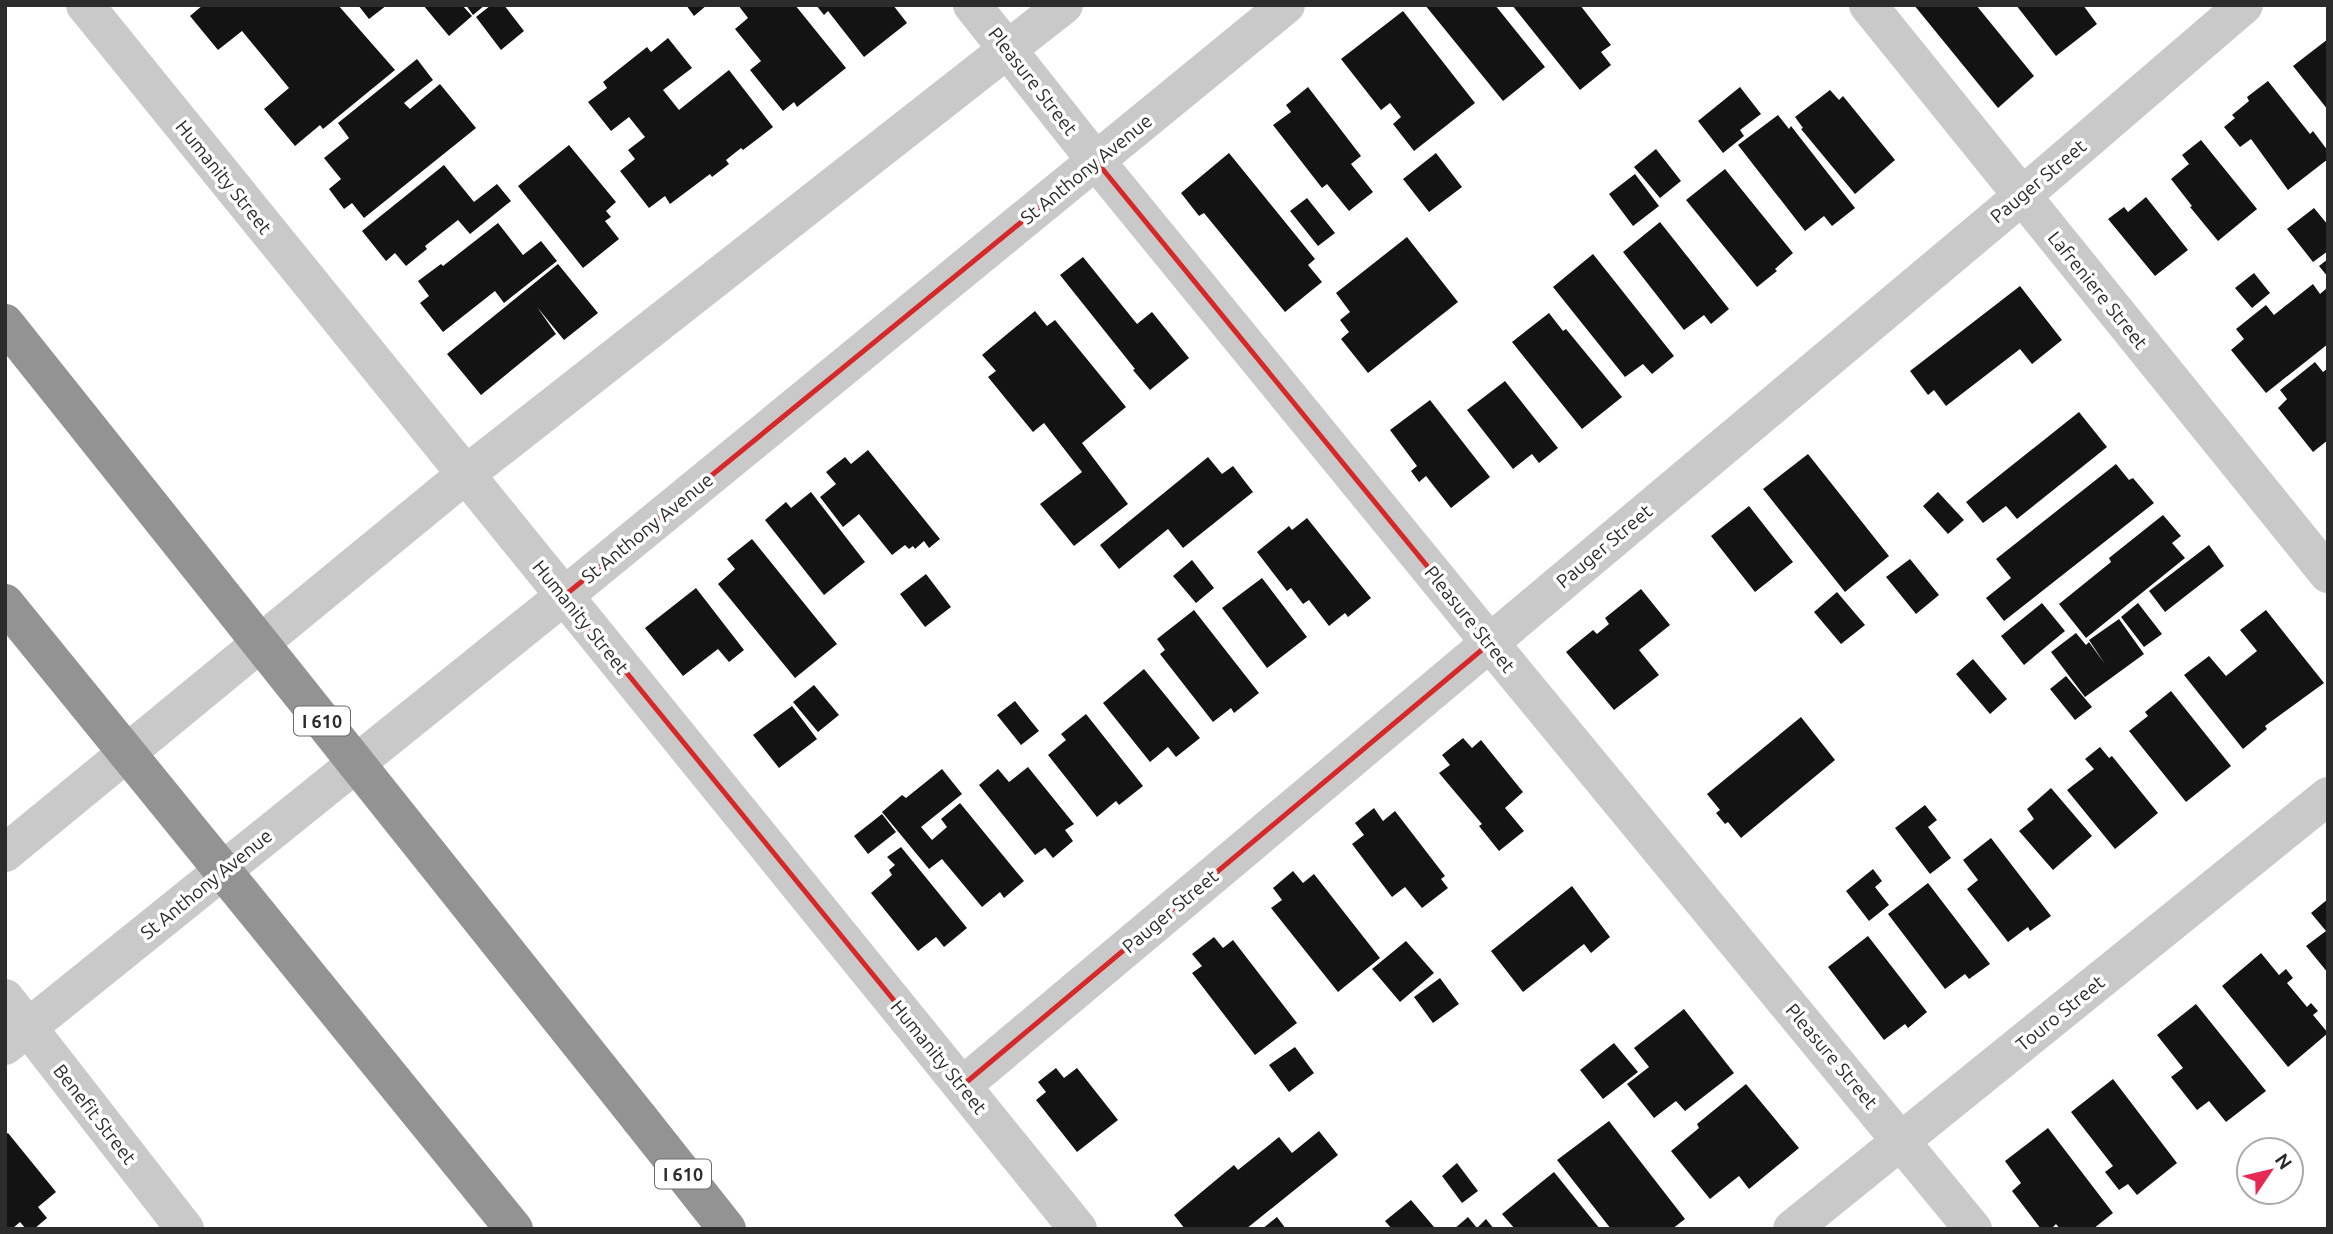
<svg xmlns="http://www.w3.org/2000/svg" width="2333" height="1234" viewBox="0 0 2333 1234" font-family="Ubuntu,sans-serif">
<rect width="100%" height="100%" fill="#fff"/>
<!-- building -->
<path fill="#131313" d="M203,5H338L395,70L323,129L320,125L295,146L264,109L289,88L242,31L218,50L190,16Z
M358,5H387L369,19Z
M423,5H462L472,16L449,36Z
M466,5H485L473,15Z
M491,5H504L524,31L501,50L476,17Z
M686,5H707L694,16Z
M738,5H795L846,68L797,107L794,102L783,111L750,70L761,61L735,29L748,18Z
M816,5H893L907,23L864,57L828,11L824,15Z
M1425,5H1495L1545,67L1503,101Z
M1512,5H1580L1611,45L1601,52L1611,65L1580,90Z
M1914,5H1976L2034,76L1998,108Z
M2016,5H2083L2097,24L2056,56Z
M1403,11L1475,103L1414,151L1393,124L1401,117L1390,103L1381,110L1341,59Z
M668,38L692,68L663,90L679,110L729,70L773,127L743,150L741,148L726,160L729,164L712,177L710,174L670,204L665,196L649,208L620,171L635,159L628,150L645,137L629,117L611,131L588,102L607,88L603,82L647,47L651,52Z
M2328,39V110L2293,66Z
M417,59L433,80L404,103L410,109L440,84L476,128L364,218L352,203L344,209L329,189L341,179L324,158L349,138L338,123Z
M2268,81L2310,134L2313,131L2328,151V159L2288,190L2251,139L2240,147L2224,127L2235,118L2232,115L2249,101L2247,97Z
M1308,87L1361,156L1351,164L1373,192L1349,211L1327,184L1322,188L1273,125L1291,112L1286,105Z
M1740,87L1761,114L1740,130L1744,136L1723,153L1698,121Z
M1830,90L1839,100L1843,96L1895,160L1855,194L1801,129L1803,128L1795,117Z
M1778,115L1789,129L1791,126L1855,208L1832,226L1824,216L1805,231L1738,145Z
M2201,140L2257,209L2218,241L2190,207L2192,206L2171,179L2189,164L2182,155Z
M569,145L616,202L606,211L611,217L605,221L619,239L583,268L518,186Z
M1656,149L1681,181L1660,198L1634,167Z
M1229,153L1315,259L1308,265L1322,282L1285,312L1204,213L1199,216L1181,193Z
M1436,153L1462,187L1429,212L1403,179Z
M444,165L474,202L497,184L511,201L470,234L458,220L425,246L427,249L406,266L395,253L386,261L362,231Z
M1725,169L1793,253L1775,269L1777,271L1757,287L1686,200Z
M1635,174L1659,206L1633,226L1609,194Z
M2146,197L2188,250L2155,276L2108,219L2124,207L2128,212Z
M1307,198L1335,233L1318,246L1290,211Z
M2314,208L2328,225V251L2313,262L2287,229Z
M1660,222L1729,309L1711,324L1704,315L1684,330L1623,252Z
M498,223L523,255L541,241L557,261L504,303L495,291L443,332L420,303L429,296L418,281L441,264L443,266Z
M1407,237L1458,302L1368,373L1341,339L1349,332L1340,320L1350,312L1336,293Z
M1593,254L1674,356L1652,374L1643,364L1625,377L1553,287Z
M1083,257L1137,324L1152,312L1189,358L1150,390L1133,370L1135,369L1060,275Z
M2328,259V277L2319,266Z
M558,264L598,313L564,340L537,307L556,334L481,395L447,354Z
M2254,273L2270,293L2252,308L2235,288Z
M2313,284L2320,294L2328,287V344L2266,393L2231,350L2244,339L2236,329L2266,305L2274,315Z
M2020,286L2062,340L2032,364L2020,349L1946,406L1934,390L1928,395L1910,371Z
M1035,311L1047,326L1055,320L1126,407L1082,443L1128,504L1074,546L1040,504L1082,472L1044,423L1033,432L988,377L996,371L982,355Z
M1549,313L1563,331L1566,329L1622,397L1582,429L1512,342Z
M2315,362L2323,372L2328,368V440L2313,452L2278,408L2287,399L2280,390Z
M1505,381L1558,448L1539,463L1532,454L1513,469L1467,410Z
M1430,400L1490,477L1451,508L1426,476L1419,482L1411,471L1417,466L1390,430Z
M2079,412L2107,447L2017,519L2006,506L1983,523L1966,502Z
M868,450L940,539L929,548L924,541L915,549L913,546L909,549L905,545L892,555L859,514L843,527L820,497L836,484L826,472L845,457L851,464Z
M1808,454L1889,556L1845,592L1763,489Z
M1208,457L1222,474L1233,466L1253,492L1183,548L1168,529L1119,569L1100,545Z
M2116,464L2129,480L2133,478L2154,503L2004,621L1986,598L2011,578L1996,559Z
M811,492L865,562L824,595L765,520L786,502L791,508Z
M1938,492L1964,520L1948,534L1923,506Z
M1749,506L1793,562L1755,592L1711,536Z
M2163,515L2181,536L2172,543L2185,558L2086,638L2059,604L2111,562L2109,558Z
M1307,518L1371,598L1348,617L1345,613L1329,626L1309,600L1303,604L1291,588L1287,591L1257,552L1289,526L1292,530Z
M752,539L837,644L795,678L718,584L735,569L727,559Z
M2209,545L2224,566L2165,612L2149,591Z
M1910,559L1939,595L1916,614L1886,577Z
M1192,560L1214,588L1196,603L1173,576Z
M926,574L951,607L925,627L900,594Z
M1262,578L1307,637L1267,668L1222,608Z
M696,588L744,650L729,662L718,649L683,676L645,628Z
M1641,589L1670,625L1639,650L1659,675L1614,710L1566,652L1593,630L1597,634L1609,624L1605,618Z
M1837,592L1865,625L1841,644L1814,612Z
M2042,603L2065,631L2024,665L2001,636Z
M2138,603L2162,634L2144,647L2121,617Z
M1194,610L1259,693L1234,713L1231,708L1213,722L1160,654L1165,650L1157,639Z
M2266,610L2324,683L2265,726L2267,729L2243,749L2184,675L2209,656L2226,676L2257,651L2240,630Z
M2119,619L2144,654L2085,697L2051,652L2076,633L2086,645L2089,642L2105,664L2089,640Z
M1973,659L2007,699L1990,714L1956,674Z
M1144,669L1200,738L1176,757L1168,747L1150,762L1103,703Z
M2066,676L2092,707L2075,720L2050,689Z
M814,685L839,715L818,732L793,702Z
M2171,691L2231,766L2186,802L2129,731L2148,716L2145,712Z
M1015,701L1039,731L1021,745L997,715Z
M792,706L817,739L779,768L753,735Z
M1086,714L1143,786L1119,805L1116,801L1097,817L1048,755L1066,740L1061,734Z
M1801,717L1835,760L1741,838L1728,822L1725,824L1716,813L1720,810L1707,794Z
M1463,738L1472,748L1481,740L1523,792L1505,808L1524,831L1499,851L1479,826L1482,824L1439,773L1450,765L1442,755Z
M2100,747L2109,758L2112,756L2158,813L2115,849L2067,790L2094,769L2085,759Z
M1028,767L1074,824L1065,830L1073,841L1053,858L1045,848L1035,855L979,785L998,769L1009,782Z
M942,769L962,794L921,827L932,840L947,827L941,819L960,803L1024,881L1004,898L1000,892L982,907L942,859L929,869L882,812L902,795L906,798Z
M2051,788L2092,836L2053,870L2019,831L2034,819L2027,809Z
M1925,805L1937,820L1928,827L1951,858L1930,874L1895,828Z
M1374,808L1383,821L1395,811L1445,876L1441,879L1448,888L1422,908L1405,887L1392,897L1352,844L1364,835L1355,823Z
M882,814L896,832L868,854L854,836Z
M1991,838L2051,916L2030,931L2028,927L2008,942L1967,889L1978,880L1963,860Z
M901,847L967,928L944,947L936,937L918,951L871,893L892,875L889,870L895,865L887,857Z
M1873,869L1882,881L1875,887L1889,905L1869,921L1846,891Z
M1293,871L1303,883L1314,874L1380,958L1338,992L1271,908L1282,900L1273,888Z
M1928,883L1990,964L1969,979L1965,974L1945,989L1888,914Z
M1572,886L1610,937L1591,953L1584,944L1523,992L1491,951Z
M2328,899V973L2306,946L2326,931L2311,913Z
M1868,936L1927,1012L1908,1028L1905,1024L1884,1040L1828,967Z
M1214,937L1223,948L1233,940L1297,1023L1255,1055L1192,973L1202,966L1192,954Z
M1406,941L1434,973L1400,1002L1372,969Z
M2261,953L2279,975L2286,969L2293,978L2287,983L2307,1007L2311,1003L2318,1011L2313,1015L2328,1033L2288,1067L2222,986Z
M1440,978L1459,1004L1433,1023L1414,997Z
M2196,1004L2266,1091L2226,1122L2209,1101L2197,1110L2171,1077L2183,1068L2157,1035Z
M1684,1009L1734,1073L1685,1111L1676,1101L1654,1118L1627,1084L1649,1067L1634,1048Z
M1614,1043L1638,1072L1603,1099L1580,1070Z
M1295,1047L1314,1073L1289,1092L1269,1065Z
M1056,1068L1064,1078L1077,1068L1118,1120L1077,1152L1036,1100L1046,1092L1038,1082Z
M2113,1079L2177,1163L2137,1195L2128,1184L2119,1190L2105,1172L2113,1166L2071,1112Z
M1746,1084L1799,1148L1749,1189L1739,1176L1710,1199L1671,1151L1699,1128L1697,1124Z
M1609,1121L1685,1219L1672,1229H1611L1557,1160Z
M2048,1128L2113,1213L2093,1229H2060L2056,1224L2051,1229H2041L2012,1191L2021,1183L2005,1161Z
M1319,1131L1338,1155L1246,1229H1185L1174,1215L1234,1165L1238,1170L1279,1137L1292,1153Z
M8,1133L56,1192L38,1207L47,1218L34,1229H26L20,1222L12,1229H5V1135Z
M1457,1163L1478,1191L1462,1203L1442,1176Z
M1554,1172L1600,1229H1515L1502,1214Z
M1411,1200L1434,1227L1432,1229H1392L1385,1221Z
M1277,1217L1286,1229H1262Z
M1468,1217L1477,1228L1486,1219L1494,1229H1454Z"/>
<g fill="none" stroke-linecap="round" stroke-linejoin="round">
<!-- minor -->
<path stroke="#c9c9c9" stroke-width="38" d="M85,5L1078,1229
M972,5L1096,161L1490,643L1973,1229
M1868,5L2328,574
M5,853L465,475L1064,5
M5,998L185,1229
M5,1046L564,596L1286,5
M963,1085L2022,196L2244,5
M1792,1229L2328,796"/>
<!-- highway -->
<path stroke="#939393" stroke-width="38" d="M640,1119L727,1229"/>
<!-- highway-bridge -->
<path stroke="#939393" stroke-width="38" d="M5,323L640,1119
M5,603L514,1229"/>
</g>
<!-- marked area -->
<path fill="none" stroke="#d62828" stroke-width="5" stroke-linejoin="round" d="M1096,161L1490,643L963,1085L564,596Z"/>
<g text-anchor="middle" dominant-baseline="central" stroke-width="7" stroke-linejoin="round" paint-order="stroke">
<!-- shield labels -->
<g fill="#fff" stroke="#6b6b6b" stroke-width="2">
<rect x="294" y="706.5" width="56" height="29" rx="5"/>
<rect x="655" y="1159.5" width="56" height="29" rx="5"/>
</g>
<g font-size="18" font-weight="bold" fill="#2c2c2c">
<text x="322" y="721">I 610</text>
<text x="683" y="1174">I 610</text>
</g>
<!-- street labels -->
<g font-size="19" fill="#2c2c2c" stroke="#fff">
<text transform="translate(1033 81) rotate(52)">Pleasure Street</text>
<text transform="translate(1086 169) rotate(-39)">St Anthony Avenue</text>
<text transform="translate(224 177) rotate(51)">Humanity Street</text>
<text transform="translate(2038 181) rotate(-40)">Pauger Street</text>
<text transform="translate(2098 290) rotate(51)">Lafreniere Street</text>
<text transform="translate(647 528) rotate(-39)">St Anthony Avenue</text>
<text transform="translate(1604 546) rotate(-40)">Pauger Street</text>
<text transform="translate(581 617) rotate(51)">Humanity Street</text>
<text transform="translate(1470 619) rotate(51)">Pleasure Street</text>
<text transform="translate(206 884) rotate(-39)">St Anthony Avenue</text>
<text transform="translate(1170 911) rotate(-40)">Pauger Street</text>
<text transform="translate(2060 1013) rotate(-39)">Touro Street</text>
<text transform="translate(1832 1056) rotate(50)">Pleasure Street</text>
<text transform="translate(939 1057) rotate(51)">Humanity Street</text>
<text transform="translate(95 1114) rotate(52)">Benefit Street</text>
</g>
</g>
<!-- border -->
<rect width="2333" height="1234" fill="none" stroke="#2c2c2c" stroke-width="14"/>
<!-- north arrow -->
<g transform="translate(2270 1171) rotate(55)"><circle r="33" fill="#ffffff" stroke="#ababab" stroke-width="2"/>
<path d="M0-5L12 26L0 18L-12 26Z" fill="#e62a55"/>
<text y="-10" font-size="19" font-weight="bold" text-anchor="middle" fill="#2c2c2c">N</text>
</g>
</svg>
